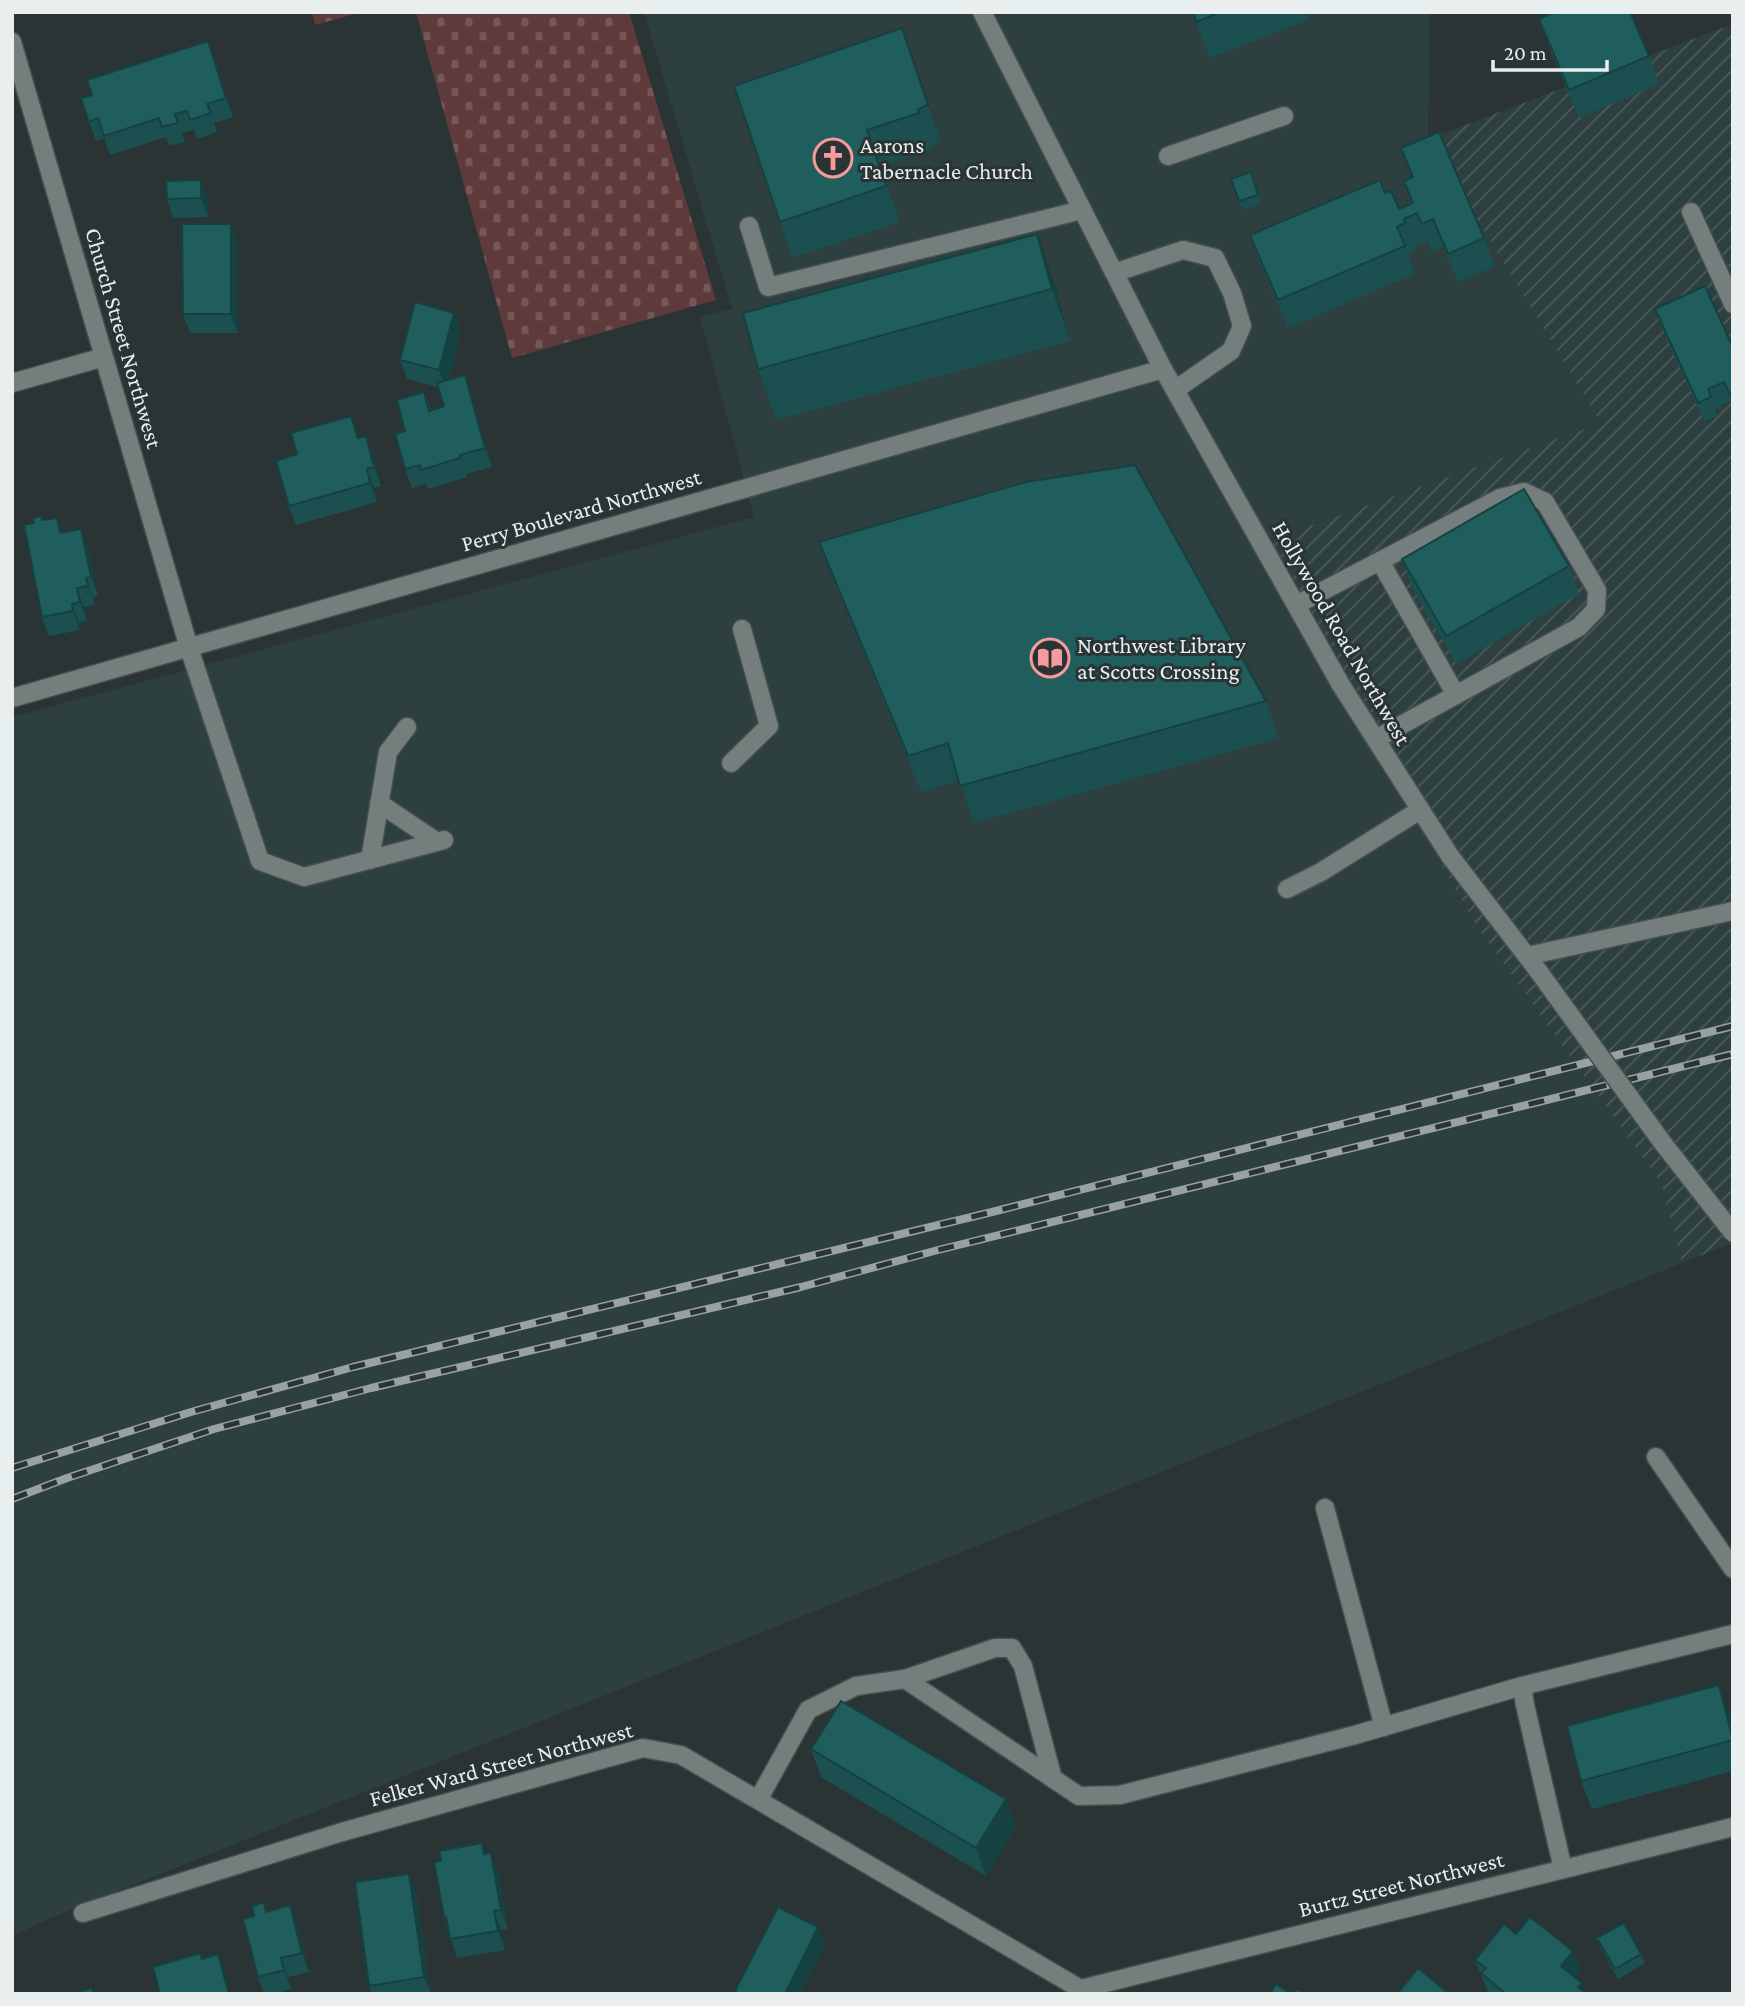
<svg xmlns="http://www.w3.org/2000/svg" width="1745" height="2006" viewBox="0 0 1745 2006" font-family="'Crimson Pro',serif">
<defs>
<pattern id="industrial-furrows" width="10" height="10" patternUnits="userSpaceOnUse" patternTransform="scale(1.75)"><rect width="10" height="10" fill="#2d3f3f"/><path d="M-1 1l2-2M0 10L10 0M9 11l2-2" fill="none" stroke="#4b5b5b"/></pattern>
<pattern id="cemetery-stones" width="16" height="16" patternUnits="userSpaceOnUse" patternTransform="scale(1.75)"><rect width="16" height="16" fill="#5e3a3b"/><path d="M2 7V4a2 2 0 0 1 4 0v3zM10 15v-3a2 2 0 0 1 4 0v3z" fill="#755758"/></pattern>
</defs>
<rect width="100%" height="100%" fill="#2a3434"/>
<!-- built -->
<path fill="#2d3f3f" d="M644,12H1430L1428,139L1601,423L1255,545L1478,928L1661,1183L1682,1263L53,1917L12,1936V717L754,517L700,317L732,309Z"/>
<!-- industrial -->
<path fill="url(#industrial-furrows)" d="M1733,24V1243L1682,1263L1661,1183L1478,928L1255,545L1601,423L1428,139Z"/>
<!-- cemetery -->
<path fill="url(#cemetery-stones)" d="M312,12H362L315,25Z
M416,12H629L716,300L512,358Z"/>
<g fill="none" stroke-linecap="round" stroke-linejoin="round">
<defs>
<path id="minor" d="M982,12L1163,369L1341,685L1450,856L1539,972
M12,42L189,648L260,861L304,877L444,840
M1168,156L1284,116
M1691,212L1733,304
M749,226L768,287L1082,210
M1114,273L1183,250L1215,258L1232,293L1242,326L1231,351L1175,390
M12,383L104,357
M1380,561L1456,695
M1296,605L1500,498L1524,492L1545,502L1597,590L1596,609L1579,627L1376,739
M12,698L1163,369
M731,763L769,726L742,629
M379,803L437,842
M370,860L388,752L407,727
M1287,889L1321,872L1420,810
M1527,956L1733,911
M1656,1457L1733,1569
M1325,1508L1384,1727
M905,1679L995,1648H1012L1023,1666L1053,1779
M758,1800L808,1710L856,1686L905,1679L1079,1796L1120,1795L1355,1735L1522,1686
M1563,1869L1525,1705L1522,1686L1733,1634
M83,1913L342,1832L643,1748L681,1755L1089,1994
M1081,1989L1733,1827"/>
</defs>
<!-- minor casing -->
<use href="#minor" stroke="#464f4e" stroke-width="21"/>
<!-- minor -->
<use href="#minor" stroke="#737e7d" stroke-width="18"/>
<defs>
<path id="rail" d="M12,1468L191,1412L353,1367L992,1212L1733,1026
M12,1499L67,1478L214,1429L371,1388L801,1287L938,1250L1733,1054"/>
</defs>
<!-- rail casing -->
<use href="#rail" stroke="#9aa2a1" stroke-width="8"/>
<!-- rail -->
<use href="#rail" stroke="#2a3434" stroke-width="5" stroke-dasharray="16" stroke-linecap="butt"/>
<defs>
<path id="minor-bridge" d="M1539,972L1662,1142L1733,1233"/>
</defs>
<!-- minor-bridge casing -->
<use href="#minor-bridge" stroke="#464f4e" stroke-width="21" stroke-linecap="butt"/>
<!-- minor-bridge -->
<use href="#minor-bridge" stroke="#737e7d" stroke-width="18"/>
</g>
<!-- wall -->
<path fill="#1c5050" d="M1192,12H1305L1308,20L1210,58Z
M1539,19L1649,56L1659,84L1579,118L1549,47Z
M902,28L941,142L931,145L932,149L880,167L900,222L793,258L780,222Z
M215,60L233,117L214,123L217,132L197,139L194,130L182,133L185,142L169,146L166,137L110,155L104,138L96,141L81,98Z
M1401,148L1484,238L1495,266L1458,282L1443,247L1432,252L1428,241L1414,247L1416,251L1408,255L1415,274L1288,328L1260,263L1250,235L1385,193L1399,209L1412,203L1404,181L1412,177Z
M1251,172L1261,204L1242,210L1231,179Z
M166,181L208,199V217L173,218L167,199Z
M231,224L238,243V333H190L183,314Z
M1055,285L1070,341L776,420L758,369Z
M1655,309L1733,348V405L1731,401L1715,408L1718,416L1704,422L1662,328Z
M461,332L449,379L465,375L471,394L492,467L466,474L467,477L428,489L426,484L412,488L405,469V431L424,392L431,410L444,406L438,387L407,379L400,360Z
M359,438L373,455L381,486L374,488L377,502L296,525L289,506L297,454Z
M42,520L88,548L98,596L93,597L95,605L84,607L87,621L79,623L80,630L49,636L42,617Z
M819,542L1266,701L1279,738L974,823L959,780L921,792L833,578Z
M1402,559L1569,566L1579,594L1456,664L1412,587Z
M1729,1713L1733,1728V1771L1592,1809L1581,1781Z
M811,1749L1006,1799L1016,1827L986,1876L821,1777Z
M486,1854L498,1872L508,1929L501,1930L505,1950L457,1958L444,1917Z
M416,1893L431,1994H372L369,1986Z
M290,1905L297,1924L309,1972L288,1977L291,1989L273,1994H264L258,1977L268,1911Z
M1516,1934L1573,1951L1580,1970L1575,1977L1587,1994H1489L1488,1992L1475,1960Z
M1597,1938L1641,1954L1645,1963L1618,1979L1601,1948Z"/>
<!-- shaded-wall -->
<path fill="#164141" d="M902,28L915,65L941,142L928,105Z
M208,41L215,60L233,117L226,98Z
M201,180L208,199V217L201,198Z
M231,224L238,243V333L231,314Z
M1037,234L1055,285L1070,341L1052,289Z
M454,313L461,332L446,389L439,370Z
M465,375L471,394L492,467L485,448Z
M366,436L373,455L381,486L374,467Z
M367,469L374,488L377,502L370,483Z
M81,529L88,548L98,596L91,577Z
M86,578L93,597L95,605L88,586Z
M77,588L84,607L87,621L80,602Z
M72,604L79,623L80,630L73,611Z
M1719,1685L1729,1713L1733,1728V1738Z
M1006,1799L1016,1827L986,1876L976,1848Z
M491,1853L498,1872L508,1929L501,1910Z
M409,1874L416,1893L431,1994L424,1977Z
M290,1905L297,1924L309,1972L302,1953Z
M494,1911L501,1930L505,1950L498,1931Z
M818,1927L825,1946L801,1994H785Z
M1573,1951L1580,1970L1568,1985L1561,1966Z
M218,1954L225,1973L230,1994H229Z
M281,1958L288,1977L291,1989L284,1970Z
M1582,1983L1586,1994L1578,1987Z"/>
<!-- building -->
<path fill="#205d5d" stroke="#164141" stroke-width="2" d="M1193,12H1220L1197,22Z
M1555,12H1630L1649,56L1569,90L1539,19Z
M902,28L928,105L918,109L919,113L867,130L886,186L780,222L734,86Z
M208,41L226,98L207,104L211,113L190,120L187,111L175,114L178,123L162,127L159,118L104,136L98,118L89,122L81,98L92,95L87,80Z
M1439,132L1484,238L1448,254L1433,219L1422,224L1417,213L1404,219L1405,223L1397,227L1405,246L1278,300L1250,235L1380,180L1385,193L1391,191L1399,209L1413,203L1404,181L1413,177L1401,148Z
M1251,172L1258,195L1239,201L1231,179Z
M201,180V198L167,199L166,181Z
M182,224H231V314H183Z
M1037,234L1052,289L758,369L743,313Z
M1705,286L1733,348V400L1724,382L1708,389L1711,397L1698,403L1655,309Z
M415,302L454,313L439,370L400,360Z
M465,375L485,448L460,455V458L421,470L420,465L405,469L395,434L405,431L397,400L424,392L429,411L444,406L437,383Z
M351,416L358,438L366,436L374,467L367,469L370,483L289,506L276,461L297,454L291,433Z
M1135,465L1266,701L960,786L948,743L908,756L819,542L1026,482Z
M1524,489L1569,566L1446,636L1402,559Z
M41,516L42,520L57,518L60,533L81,529L91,577L86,578L88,586L77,588L80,602L72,604L73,611L42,617L24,525L34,523L33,518Z
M1719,1685L1733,1740L1581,1781L1567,1726Z
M841,1701L1006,1799L976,1848L811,1749Z
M482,1843L484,1854L491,1853L501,1910L494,1911L498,1931L450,1939L446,1917H444L434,1862L441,1861L439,1851Z
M409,1874L424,1977L369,1986L355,1882Z
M264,1902L266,1912L290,1905L302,1953L281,1958L284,1970L258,1977L243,1919L254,1916L252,1906Z
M778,1907L818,1927L785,1994H740L735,1991Z
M1530,1917L1573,1951L1561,1966L1582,1983L1578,1987L1587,1994H1506L1481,1973L1486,1968L1475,1960L1504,1924L1516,1934Z
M1624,1923L1641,1954L1615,1969L1597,1938Z
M200,1953L202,1959L218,1954L229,1994H160L153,1967Z
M1418,1968L1449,1994H1397Z
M1276,1984L1291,1994H1270Z
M92,1988L94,1994H74Z
M1296,1989L1304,1994H1293Z
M539,1991V1994H510V1993Z"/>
<!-- icons -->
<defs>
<symbol id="church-ring" viewBox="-11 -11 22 22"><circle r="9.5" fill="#2a3434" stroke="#f59b9e" stroke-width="1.5"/><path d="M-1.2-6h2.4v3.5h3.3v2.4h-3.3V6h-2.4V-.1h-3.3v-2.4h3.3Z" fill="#f59b9e"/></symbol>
<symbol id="library-ring" viewBox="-11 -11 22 22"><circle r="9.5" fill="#2a3434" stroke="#f59b9e" stroke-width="1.5"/><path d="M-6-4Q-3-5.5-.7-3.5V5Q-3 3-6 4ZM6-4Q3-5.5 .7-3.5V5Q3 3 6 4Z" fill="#f59b9e"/></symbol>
</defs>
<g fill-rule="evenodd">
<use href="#church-ring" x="811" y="136" width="44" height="44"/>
<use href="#library-ring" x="1028" y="636" width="44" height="44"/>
</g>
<g text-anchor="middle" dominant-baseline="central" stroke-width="6" stroke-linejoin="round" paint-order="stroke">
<!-- poi labels -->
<g font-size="23" fill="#e8efee" stroke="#2a3434" text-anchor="start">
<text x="860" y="145">Aarons<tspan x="860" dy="26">Tabernacle Church</tspan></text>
<text x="1077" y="645">Northwest Library<tspan x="1077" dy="26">at Scotts Crossing</tspan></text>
</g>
<!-- street labels -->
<g font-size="23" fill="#e8efee" stroke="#2a3434">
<text transform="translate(124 338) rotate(74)">Church Street Northwest</text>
<text transform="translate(581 510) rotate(-16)">Perry Boulevard Northwest</text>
<text transform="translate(1342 633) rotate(60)">Hollywood Road Northwest</text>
<text transform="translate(501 1764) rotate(-15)">Felker Ward Street Northwest</text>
<text transform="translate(1401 1884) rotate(-14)">Burtz Street Northwest</text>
</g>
</g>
<!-- border -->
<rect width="1745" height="2006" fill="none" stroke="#e8efee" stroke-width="28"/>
<!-- scale -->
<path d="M1493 60v10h114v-10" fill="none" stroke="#e8efee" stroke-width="3.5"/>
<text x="1504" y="60" font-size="21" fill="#e8efee" stroke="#2a3434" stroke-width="5" paint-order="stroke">20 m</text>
</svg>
